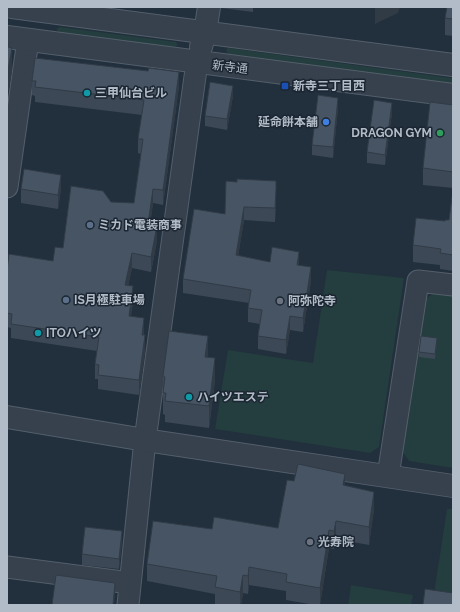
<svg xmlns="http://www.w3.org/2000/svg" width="460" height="612" viewBox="0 0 460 612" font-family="Raleway,'Noto Sans JP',sans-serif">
<rect width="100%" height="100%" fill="#222f3d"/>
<!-- green -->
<path fill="#243d3e" d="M60,27L176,42L178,45L175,47L59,33L56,29Z
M227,48H229L451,78H453V84L228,54L226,51Z
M327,270L404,278L379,447L370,453L215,429L228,350L313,363Z
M435,292L453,294V468L409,461L402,451L424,300Z
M447,509H453V596L434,593Z
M351,585L413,595L411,605H348Z"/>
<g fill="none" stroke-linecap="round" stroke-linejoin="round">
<defs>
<path id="minor" d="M7,187L28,40
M388,476L418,281L453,285
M7,567L130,583
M128,605L145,440L197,62"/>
<path id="tertiary" d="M12,7L453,65
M7,37L453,95
M201,47L205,33L209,7
M7,417L145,440L453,486"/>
</defs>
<!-- minor casing -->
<use href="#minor" stroke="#545f6b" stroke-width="23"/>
<!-- tertiary casing -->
<use href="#tertiary" stroke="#545f6b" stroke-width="24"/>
<!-- minor -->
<use href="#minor" stroke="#36414d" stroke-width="21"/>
<!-- tertiary -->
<use href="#tertiary" stroke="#36414d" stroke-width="22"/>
</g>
<!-- wall -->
<path fill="#3c4856" d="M221,7H253V12L221,8Z
M453,7V36L445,35V18Z
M7,41L9,47L12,70L8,92H7Z
M32,81L179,86L163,205L153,203L150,225L157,241L151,272L132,268L128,286L133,301L131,316L144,332L145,350L139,395L98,389V379H95V364L97,351L11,338V328L7,327V270L53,261L63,248L111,202L134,203L141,154L138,153V139L142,115L35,102V96L32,95Z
M233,96L227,130L205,126V116Z
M453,105V188L423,185V168Z
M338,108L333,158L312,155V145Z
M392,113L385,165L367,163V152Z
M226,181L276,202L275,222L244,220L238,256L270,262L299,265L311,281L303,332L290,330L286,354L258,349V336L260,324L248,322V308L249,303L183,293V279L225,214Z
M21,189H61L58,209L21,203Z
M453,190V271L440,269V265L413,262V245L445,221L449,220Z
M437,344L435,359L419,357V352Z
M208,357L215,380L209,428L165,422V415L163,414V376Z
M294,481L345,486L374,509L369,545L336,539L334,549L329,548L320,605H315L286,600V591L249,585L248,594L243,593L241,605H215V594L147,581V564L212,529L278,528Z
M122,541L119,569L82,565V554Z"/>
<!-- shaded-wall -->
<path fill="#313b46" d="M375,7H400L398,13L375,24Z
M12,48V70L8,92V70Z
M179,72V86L163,205V190Z
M233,86V96L227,130V119Z
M338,98V108L333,158V147Z
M392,103V113L385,165V155Z
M61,175V189L58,209V195Z
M153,189V203L148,239V224Z
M276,189V202L275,222V208Z
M244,207V220L236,269V255Z
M157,226V241L151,272V257Z
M299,252V265H297Z
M132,253V268L125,300V285Z
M311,267V281L303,332V318Z
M133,286V301L129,330V316Z
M290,316V330L286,354V340Z
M144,318V332L142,349V335Z
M145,335V350L139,395V380Z
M208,336V358L205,357Z
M437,338V344L435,359V354Z
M215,358V380L209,428V406Z
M345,474V492L343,485Z
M374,492V509L369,545V527Z
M336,521V539L334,549V531Z
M329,530V548L320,605V588Z
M122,531V541L119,569V559Z
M249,567V585L248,594V576Z
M243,575V593L241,605H240V592Z
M115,583V593L114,605H113Z"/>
<!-- building -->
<path fill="#465464" stroke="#313b46" d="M447,7H453V19L445,18Z
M7,41L9,42L8,47L12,48L8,70H7Z
M35,58L148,71L149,68L179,72L163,190L153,189L148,224L157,226L151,257L132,253L125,285L133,286L129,316L144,318L142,335H145L139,380L98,375L99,365L95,364L99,337L11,324L12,314L7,313V270L9,254L53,261L55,247L63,248L71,186L103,191L111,202L134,203L143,139H138L144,100L35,87L36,81H32Z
M210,82L233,86L227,119L205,116Z
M318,95L338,98L333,147L312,145Z
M374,100L392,103L385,155L367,152Z
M430,102L453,105V172L423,168Z
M24,169L61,175L58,195L21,189Z
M237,179L276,181V189L275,208L244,207L236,255L270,262L272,247L299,252L297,265L311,267L303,318L290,316L286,340L258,336L262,310L248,308L251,290L183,279L194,209L225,214L226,181L237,182Z
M453,190V255L440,253L441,249L413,245L416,218L445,221V220H449Z
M169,331L208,336L205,357L215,358L209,406L165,401L166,393H163L165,377L163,376Z
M421,336L437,338L435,354L419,352Z
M298,464L345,474L343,485L374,492L369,527L336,521L334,531L329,530L320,588L286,582L287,574L249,567L248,576L243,575L240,592L215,587L217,576L147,564L153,521L212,529L214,517L278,528L287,480L294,481Z
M85,527L122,531L119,559L82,554Z
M56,575L115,583L113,605H52Z
M425,589L453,593V605H423Z"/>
<!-- markers -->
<rect fill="#1a4fb4" stroke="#1b2632" stroke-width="1.5" x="281" y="82" width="8" height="8" rx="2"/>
<g fill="#0f9aa8" stroke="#1b2632" stroke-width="1.5">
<circle cx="87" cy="93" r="4"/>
<circle cx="38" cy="333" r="4"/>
<circle cx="189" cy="397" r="4"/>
</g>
<circle fill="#3f7fe0" stroke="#1b2632" stroke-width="1.5" cx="326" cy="122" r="4"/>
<circle fill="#2e9e5b" stroke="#1b2632" stroke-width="1.5" cx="440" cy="133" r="4"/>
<g fill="#5c6f8a" stroke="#1b2632" stroke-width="1.5">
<circle cx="90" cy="225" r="4"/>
<circle cx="66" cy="300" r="4"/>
</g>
<g fill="#6b7280" stroke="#1b2632" stroke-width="1.5">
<circle cx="280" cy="301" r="4"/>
<circle cx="310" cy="542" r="4"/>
</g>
<g text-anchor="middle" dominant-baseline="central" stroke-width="3" stroke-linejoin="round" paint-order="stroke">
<!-- street labels -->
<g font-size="12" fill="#b2bcc9" stroke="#1b2632">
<text transform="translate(230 67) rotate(7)">新寺通</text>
</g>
<!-- poi labels -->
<g font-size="12" font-weight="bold" fill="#b2bcc9" stroke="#1b2632" text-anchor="start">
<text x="293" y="86">新寺三丁目西</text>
<text x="95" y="93">三甲仙台ビル</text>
<text x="318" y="122" text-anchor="end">延命餅本舗</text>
<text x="432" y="133" text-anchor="end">DRAGON GYM</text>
<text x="98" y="225">ミカド電装商事</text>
<text x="74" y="300">IS月極駐車場</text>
<text x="288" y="301">阿弥陀寺</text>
<text x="46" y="333">ITOハイツ</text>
<text x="197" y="397">ハイツエステ</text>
<text x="318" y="542">光寿院</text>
</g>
</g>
<!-- border -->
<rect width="460" height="612" fill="none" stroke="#b2bcc9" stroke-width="16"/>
</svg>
